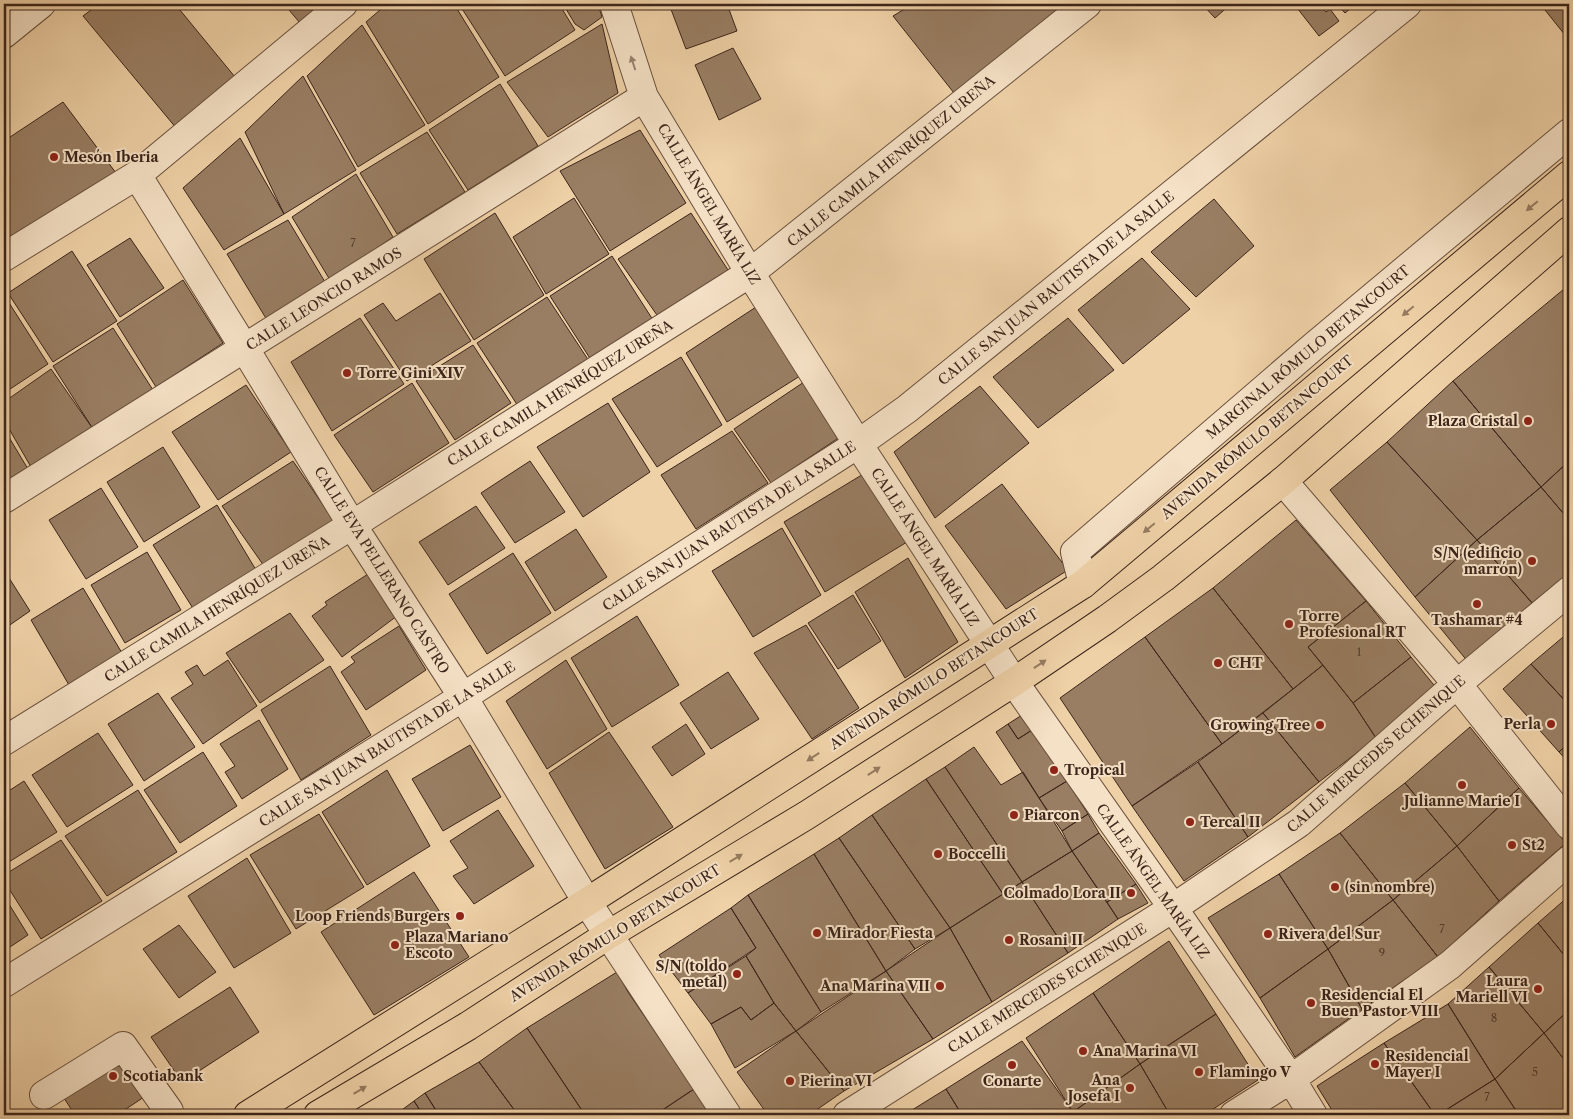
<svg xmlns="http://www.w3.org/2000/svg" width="1573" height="1119" viewBox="0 0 1573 1119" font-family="'Libre Caslon Text',serif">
<rect width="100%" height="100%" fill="#efd1a7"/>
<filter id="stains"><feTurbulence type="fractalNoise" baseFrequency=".004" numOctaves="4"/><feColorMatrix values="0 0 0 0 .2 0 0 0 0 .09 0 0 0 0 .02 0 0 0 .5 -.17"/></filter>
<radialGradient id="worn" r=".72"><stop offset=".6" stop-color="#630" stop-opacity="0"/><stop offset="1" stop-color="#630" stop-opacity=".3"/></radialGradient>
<!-- building -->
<path fill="#997e63" stroke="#3c251a" d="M99,4H175L235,77L177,129L83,16Z
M284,4H320L300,23Z
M387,4H454L499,77L428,124L366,22Z
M459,4H559L575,30L505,76Z
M563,4H598L602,17L584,30L575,24Z
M669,4H727L737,31L686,49Z
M913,4H1067L954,93L893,16Z
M1202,4H1231L1215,18Z
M1294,4H1319L1326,12L1330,9L1339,21L1319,36Z
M1337,4H1356L1345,13Z
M1553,4H1569V40L1545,10Z
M602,24L618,93L548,137L507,82Z
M362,25L425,125L358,167L307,76Z
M733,48L761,99L719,120L695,65Z
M303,76L356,170L284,214L245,132Z
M500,84L538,146L468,190L429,130Z
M63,102L116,173L7,240L4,235V141Z
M640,130L686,203L610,251L560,171Z
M427,132L465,192L397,234L360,173Z
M240,138L284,214L224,250L183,188Z
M356,174L393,237L330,280L292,217Z
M574,198L609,254L546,294L513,237Z
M1214,199L1254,246L1196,297L1151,252Z
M495,213L544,295L474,340L424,259Z
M691,213L730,273L659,318L618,259Z
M288,220L325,282L267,320L227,254Z
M130,238L164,288L120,317L87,265Z
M72,251L117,321L53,362L8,293Z
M612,256L653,320L591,360L550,296Z
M1142,258L1190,309L1123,364L1078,310Z
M183,280L223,343L156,387L117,324Z
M1564,289L1569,294V461L1541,487L1453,381Z
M440,293L471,341L407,381L364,315L383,303L396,321Z
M4,295L48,364L4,393Z
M547,297L589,361L518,406L477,343Z
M756,307L800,376L727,422L686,353Z
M360,318L404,384L332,431L291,362Z
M1068,318L1114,370L1038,428L993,377Z
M113,328L153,390L93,429L53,366Z
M473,345L511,403L455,440L416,381Z
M681,357L722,425L657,467L612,399Z
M51,369L93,429L31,467L4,420V402Z
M1453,381L1541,487L1477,540L1387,442Z
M804,382L840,437L771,483L734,429Z
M412,383L449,443L373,492L334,435Z
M246,385L291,452L218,500L172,432Z
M980,386L1029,443L935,518L894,452Z
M608,403L650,472L583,517L537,447Z
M4,429L28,469L4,485Z
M732,431L768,483L696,529L661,475Z
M1387,442L1477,540L1415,597L1330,490Z
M163,447L200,507L144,542L107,482Z
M293,461L336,524L264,566L222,506Z
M530,461L565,512L515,543L481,493Z
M1569,461V520L1541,487Z
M865,473L907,542L825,592L784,522Z
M1002,484L1068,570L1006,609L945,526Z
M1541,487L1569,520V581L1540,612L1477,540Z
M101,488L138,547L86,579L49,520Z
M217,505L256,570L194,610L153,545Z
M476,506L505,548L448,585L419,542Z
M1296,520L1366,601L1308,647L1323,665L1293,689L1213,588Z
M782,528L821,595L753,637L712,571Z
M576,529L607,577L555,611L525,562Z
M1477,540L1540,612L1473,668L1415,597Z
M147,552L181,610L125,643L91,585Z
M513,553L551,613L487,654L449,594Z
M908,558L958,642L905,678L855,592Z
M4,570L30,611L4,629Z
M368,574L397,616L342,657L312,616L327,605L325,602Z
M83,588L122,653L69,685L31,620Z
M1213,588L1293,689L1222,744L1145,637Z
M853,595L881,641L838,669L808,623Z
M1366,601L1411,657L1353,703L1308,647Z
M290,613L324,660L260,703L226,653Z
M637,616L679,685L612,727L571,658Z
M806,625L859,708L812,739L754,653Z
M399,626L426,670L366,710L341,672L355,662L351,657Z
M1569,632V705L1531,664Z
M1145,637L1222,744L1132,806L1060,698Z
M1411,657L1438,690L1376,738L1353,703Z
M228,660L257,706L203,744L171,698L193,684L185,672L197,665L204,676Z
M566,660L607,729L547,769L506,701Z
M1531,664L1569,705V743L1559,752L1503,689Z
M1323,665L1353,703L1376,738L1319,782L1263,713Z
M330,666L371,735L301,780L261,710Z
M728,672L759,719L711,749L680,703Z
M158,693L195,747L144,781L108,724Z
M1263,713L1319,782L1248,837L1198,762Z
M1022,715L1032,730L1018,739L1008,724Z
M259,720L288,769L242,799L225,772L235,766L220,744Z
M686,724L705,754L672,776L652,747Z
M1008,724L1018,739L1032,730L1067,781L1039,798L996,732Z
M1470,727L1519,788L1457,846L1405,783Z
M609,732L673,827L605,869L549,773Z
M98,733L133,785L67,827L32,775Z
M1569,742V763L1559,752Z
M470,745L501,797L443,831L412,779Z
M974,747L1001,785L1023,772L1072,851L1022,882L945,767Z
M203,752L237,806L180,843L144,790Z
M1198,762L1248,837L1184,881L1132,806Z
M945,767L1022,882L1003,894L926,779Z
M387,770L430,846L367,885L322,812Z
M926,779L1003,894L950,928L872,815Z
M24,781L57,832L4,865V794Z
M1067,781L1088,814L1062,831L1039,798Z
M1405,783L1457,846L1393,900L1340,833Z
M1519,788L1566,843L1499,901L1457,846Z
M138,790L177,852L107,896L65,836Z
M498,810L534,866L474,904L453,876L468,868L450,841Z
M319,814L364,887L296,929L250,855Z
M1088,814L1099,833L1072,851L1062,831Z
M872,815L950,928L915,949L839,838Z
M1099,833L1136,884L1107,902L1072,851Z
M1340,833L1393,900L1328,949L1279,874Z
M839,838L915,949L886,971L814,854Z
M61,840L102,901L41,939L4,881V875Z
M1457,846L1499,901L1438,957L1393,900Z
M1072,851L1118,919L1068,953L1022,882Z
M814,854L886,971L821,1012L748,895Z
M247,858L291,933L234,968L188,896Z
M414,872L469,957L374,1015L321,932Z
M1279,874L1328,949L1260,998L1208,918Z
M1022,882L1068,953L992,1002L950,928Z
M1136,884L1148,903L1118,919L1107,902Z
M748,895L821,1012L796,1031L774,1003L746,956L756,948L731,908Z
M4,896L28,935L4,951Z
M1569,896V961L1538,923Z
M1393,900L1438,957L1362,1009L1328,949Z
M731,908L756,948L688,993L659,955Z
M1538,923L1569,961V1010L1544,1033L1489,967Z
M179,925L216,972L179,998L143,949Z
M950,928L992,1002L933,1039L886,971Z
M1169,941L1216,1014L1140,1064L1093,993Z
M1328,949L1362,1009L1295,1057L1260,998Z
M746,956L774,1003L751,1020L741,1007L711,1024L688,993Z
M1489,967L1544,1033L1495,1079L1448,1004Z
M886,971L933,1039L844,1091L796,1031Z
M617,972L628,992L694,1089L655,1115H585L527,1028Z
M230,987L259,1032L182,1082L151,1037Z
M1093,993L1140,1064L1073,1112L1026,1038Z
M774,1003L796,1031L735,1068L711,1024L741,1007L751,1020Z
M1448,1004L1495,1079L1438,1115H1435L1384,1043Z
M1569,1010V1066L1544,1033Z
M1216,1014L1258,1080L1204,1115H1170L1140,1064Z
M527,1028L585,1115H518L479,1062Z
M796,1031L844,1091L809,1115H768L737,1072Z
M1544,1033L1569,1066V1105L1557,1115H1519L1495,1079Z
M1022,1041L1073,1112L1067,1115H962L946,1089Z
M1384,1043L1435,1115H1335L1317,1086Z
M122,1057L147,1095L117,1115H75L62,1095Z
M479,1062L518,1115H439L425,1093Z
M1140,1064L1170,1115H1075L1073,1112Z
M1495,1079L1519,1115H1438Z
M694,1089L711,1115H655Z
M946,1089L962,1115H904Z
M425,1093L439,1115H423L414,1101Z
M414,1101L423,1115H395Z"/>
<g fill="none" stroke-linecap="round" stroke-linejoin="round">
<defs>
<path id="minor" d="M614,4L644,97L750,273L858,444L1014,682L1173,908L1291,1079L1313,1115
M4,34L41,4
M137,175L245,349L352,525L463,697L587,902L727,1115
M4,257L137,175L343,4
M1283,481L1457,684L1569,825
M4,499L644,97
M1083,584L1075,552L1314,346L1569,133
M4,741L352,525L750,273L1087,4
M4,983L463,697L858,444L907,409L1407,4
M44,1095L123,1046L169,1111
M847,1115L1173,908L1299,823L1457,684L1569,591
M1234,1115L1291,1079L1450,965L1569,860"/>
<path id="major" d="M248,1115L587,902L1083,584L1569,175
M318,1115L468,1026L608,935L807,815L1014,682L1107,619L1163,578L1283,481L1569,231"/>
</defs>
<!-- minor casing -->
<use href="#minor" stroke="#69503d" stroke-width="30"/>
<!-- major casing -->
<use href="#major" stroke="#3c251a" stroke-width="30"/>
<!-- minor -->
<use href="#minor" stroke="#f5e1c6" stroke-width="28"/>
<!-- major -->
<use href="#major" stroke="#efd1a7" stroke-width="28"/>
</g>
<!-- one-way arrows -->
<defs><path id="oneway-solid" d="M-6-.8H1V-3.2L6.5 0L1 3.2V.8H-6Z" transform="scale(1.25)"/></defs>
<use fill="#988370" href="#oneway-solid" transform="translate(633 63) rotate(-108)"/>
<g fill="#967b60">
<use href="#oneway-solid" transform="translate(1532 206) rotate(140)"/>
<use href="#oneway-solid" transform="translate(1408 311) rotate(140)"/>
<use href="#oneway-solid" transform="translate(1149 528) rotate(140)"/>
<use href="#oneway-solid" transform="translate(1040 664) rotate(-34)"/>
<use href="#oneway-solid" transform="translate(813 757) rotate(147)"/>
<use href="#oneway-solid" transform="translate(874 771) rotate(-33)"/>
<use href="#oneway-solid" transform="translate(736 858) rotate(-31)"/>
<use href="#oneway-solid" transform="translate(360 1090) rotate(-31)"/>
</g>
<!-- markers -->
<g fill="#8f2418" stroke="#f5e1c6" stroke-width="2">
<circle cx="54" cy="157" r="5"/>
<circle cx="347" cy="373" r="5"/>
<circle cx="1528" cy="421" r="5"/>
<circle cx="1532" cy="561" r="5"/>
<circle cx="1477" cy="604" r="5"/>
<circle cx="1289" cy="624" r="5"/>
<circle cx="1218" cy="663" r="5"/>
<circle cx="1551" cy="724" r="5"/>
<circle cx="1320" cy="725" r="5"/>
<circle cx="1054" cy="770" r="5"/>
<circle cx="1462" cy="785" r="5"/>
<circle cx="1014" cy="815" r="5"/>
<circle cx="1190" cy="822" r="5"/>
<circle cx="1512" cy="845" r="5"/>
<circle cx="938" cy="854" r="5"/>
<circle cx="1335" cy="887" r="5"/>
<circle cx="1131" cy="893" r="5"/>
<circle cx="460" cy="916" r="5"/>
<circle cx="817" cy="933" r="5"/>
<circle cx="1268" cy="934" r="5"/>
<circle cx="1009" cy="940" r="5"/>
<circle cx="395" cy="945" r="5"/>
<circle cx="737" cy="974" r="5"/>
<circle cx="940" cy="986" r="5"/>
<circle cx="1538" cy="989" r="5"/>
<circle cx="1311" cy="1003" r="5"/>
<circle cx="1083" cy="1051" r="5"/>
<circle cx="1375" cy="1064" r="5"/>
<circle cx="1012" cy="1065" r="5"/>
<circle cx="1199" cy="1072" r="5"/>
<circle cx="113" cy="1076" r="5"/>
<circle cx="790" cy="1081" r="5"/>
<circle cx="1130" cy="1088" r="5"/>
</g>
<g text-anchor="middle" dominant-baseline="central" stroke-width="4" stroke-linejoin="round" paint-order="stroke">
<!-- number labels -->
<g font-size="11" fill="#533b2c">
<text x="353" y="243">7</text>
<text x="1359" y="652">1</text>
<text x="1442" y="929">7</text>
<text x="1382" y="953">9</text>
<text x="1494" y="1018">8</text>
<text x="1535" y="1072">5</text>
<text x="1487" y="1097">7</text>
</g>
<!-- poi labels -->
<g font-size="14" font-weight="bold" fill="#3c251a" stroke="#f5e1c6" text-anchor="start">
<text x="64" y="157">Mesón Iberia</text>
<text x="357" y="373">Torre Gini XIV</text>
<text x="1518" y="421" text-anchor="end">Plaza Cristal</text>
<text x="1522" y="553" text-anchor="end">S/N (edificio<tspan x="1522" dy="16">marrón)</tspan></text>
<text x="1299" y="616">Torre<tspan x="1299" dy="16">Profesional RT</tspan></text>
<text x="1477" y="620" text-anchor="middle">Tashamar #4</text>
<text x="1228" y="663">CHT</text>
<text x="1541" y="724" text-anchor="end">Perla</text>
<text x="1310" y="725" text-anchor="end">Growing Tree</text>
<text x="1064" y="770">Tropical</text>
<text x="1462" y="801" text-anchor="middle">Julianne Marie I</text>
<text x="1024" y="815">Piarcon</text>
<text x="1200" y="822">Tercal II</text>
<text x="1522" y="845">St2</text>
<text x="948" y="854">Boccelli</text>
<text x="1345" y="887">(sin nombre)</text>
<text x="1121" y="893" text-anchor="end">Colmado Lora II</text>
<text x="450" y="916" text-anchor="end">Loop Friends Burgers</text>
<text x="827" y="933">Mirador Fiesta</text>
<text x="1278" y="934">Rivera del Sur</text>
<text x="405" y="937">Plaza Mariano<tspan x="405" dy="16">Escoto</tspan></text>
<text x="1019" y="940">Rosani II</text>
<text x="727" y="966" text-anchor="end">S/N (toldo<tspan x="727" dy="16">metal)</tspan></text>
<text x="1528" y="981" text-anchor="end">Laura<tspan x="1528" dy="16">Mariell VI</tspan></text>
<text x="930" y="986" text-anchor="end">Ana Marina VII</text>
<text x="1321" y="995">Residencial El<tspan x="1321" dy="16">Buen Pastor VIII</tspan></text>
<text x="1093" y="1051">Ana Marina VI</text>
<text x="1385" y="1056">Residencial<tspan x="1385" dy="16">Mayer I</tspan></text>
<text x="1209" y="1072">Flamingo V</text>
<text x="123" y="1076">Scotiabank</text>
<text x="1120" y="1080" text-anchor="end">Ana<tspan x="1120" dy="16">Josefa I</tspan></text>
<text x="800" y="1081">Pierina VI</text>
<text x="1012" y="1081" text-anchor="middle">Conarte</text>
</g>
<!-- street labels -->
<g font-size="14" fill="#3c251a" stroke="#f5e1c6">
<text transform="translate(891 161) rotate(-39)">CALLE CAMILA HENRÍQUEZ UREÑA</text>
<text transform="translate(709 204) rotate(59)">CALLE ÁNGEL MARÍA LIZ</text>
<text transform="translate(1056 288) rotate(-39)">CALLE SAN JUAN BAUTISTA DE LA SALLE</text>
<text transform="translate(324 299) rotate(-32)">CALLE LEONCIO RAMOS</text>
<text transform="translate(1308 352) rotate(-40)">MARGINAL RÓMULO BETANCOURT</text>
<text transform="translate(560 393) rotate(-32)">CALLE CAMILA HENRÍQUEZ UREÑA</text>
<text transform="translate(1257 437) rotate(-40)">AVENIDA RÓMULO BETANCOURT</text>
<text transform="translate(729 526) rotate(-33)">CALLE SAN JUAN BAUTISTA DE LA SALLE</text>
<text transform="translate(925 547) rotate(57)">CALLE ÁNGEL MARÍA LIZ</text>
<text transform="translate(382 570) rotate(58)">CALLE EVA PELLERANO CASTRO</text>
<text transform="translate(217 609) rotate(-32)">CALLE CAMILA HENRÍQUEZ UREÑA</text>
<text transform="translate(934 679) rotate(-33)">AVENIDA RÓMULO BETANCOURT</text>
<text transform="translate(387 744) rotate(-32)">CALLE SAN JUAN BAUTISTA DE LA SALLE</text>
<text transform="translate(1376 754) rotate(-41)">CALLE MERCEDES ECHENIQUE</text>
<text transform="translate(1153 881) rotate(55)">CALLE ÁNGEL MARÍA LIZ</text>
<text transform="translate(615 933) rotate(-32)">AVENIDA RÓMULO BETANCOURT</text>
<text transform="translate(1047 988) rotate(-32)">CALLE MERCEDES ECHENIQUE</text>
</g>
</g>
<!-- margin -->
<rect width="1573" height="1119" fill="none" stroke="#efd1a7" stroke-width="20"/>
<rect x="5" y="5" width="1563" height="1109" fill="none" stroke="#3c251a" stroke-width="2.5"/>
<rect x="10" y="10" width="1553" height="1099" fill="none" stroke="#3c251a"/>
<rect width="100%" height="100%" filter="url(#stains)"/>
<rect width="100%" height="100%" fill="url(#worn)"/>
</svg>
